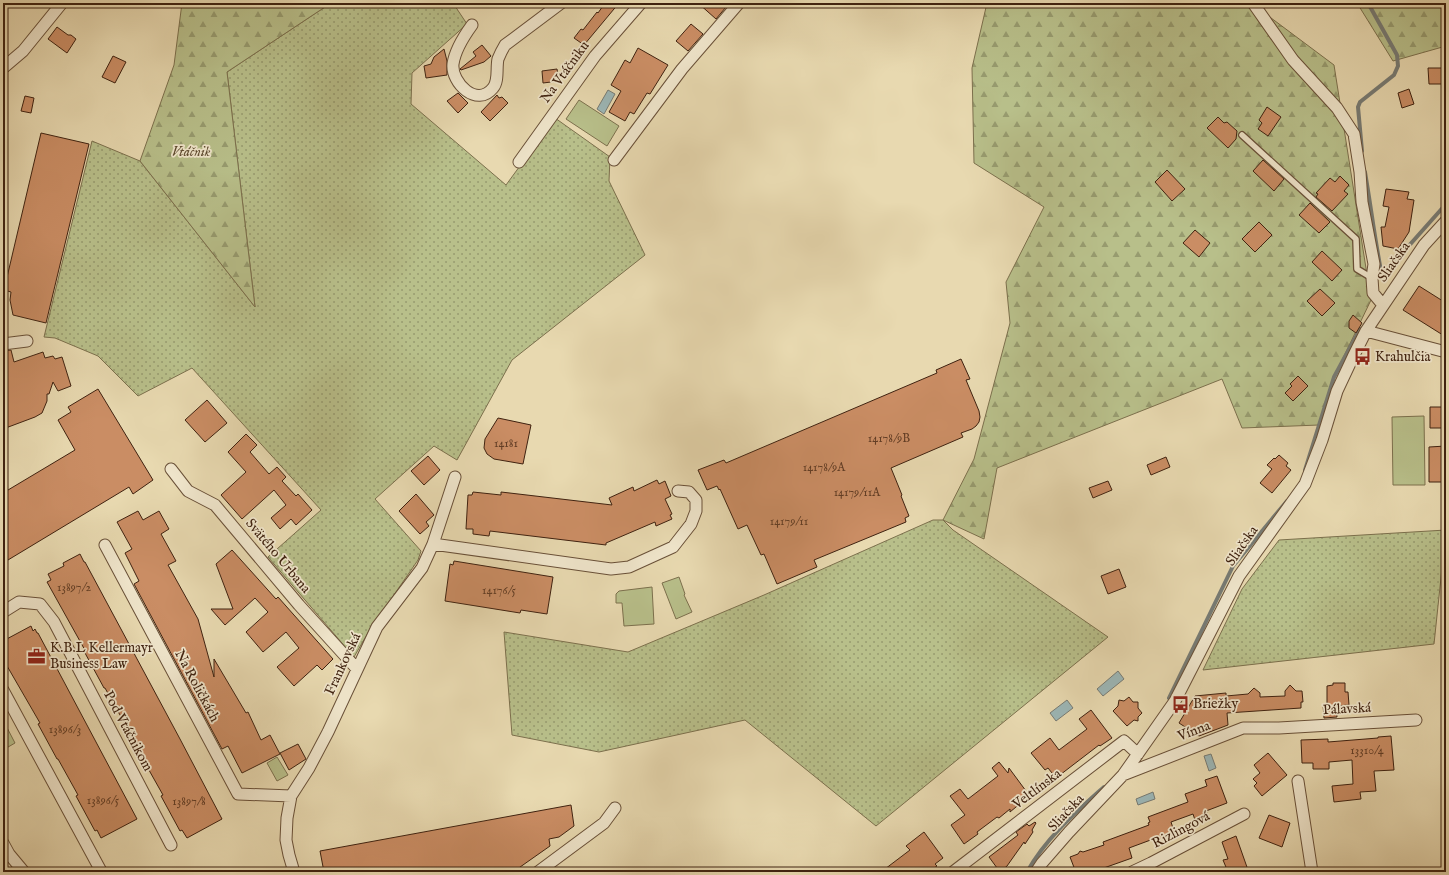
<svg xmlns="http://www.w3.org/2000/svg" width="1449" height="875" viewBox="0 0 1449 875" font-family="'IM FELL English',serif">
<defs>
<pattern id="grass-dots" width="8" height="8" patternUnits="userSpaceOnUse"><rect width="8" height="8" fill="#b8bf8a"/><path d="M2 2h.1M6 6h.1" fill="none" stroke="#979b6f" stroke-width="1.8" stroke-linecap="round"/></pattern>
<pattern id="forest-firs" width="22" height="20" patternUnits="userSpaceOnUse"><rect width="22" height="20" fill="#b8bf8a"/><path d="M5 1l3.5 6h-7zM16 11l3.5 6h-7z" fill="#979b6f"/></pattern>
</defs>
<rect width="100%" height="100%" fill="#e8d9b0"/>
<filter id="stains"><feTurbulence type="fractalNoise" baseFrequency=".005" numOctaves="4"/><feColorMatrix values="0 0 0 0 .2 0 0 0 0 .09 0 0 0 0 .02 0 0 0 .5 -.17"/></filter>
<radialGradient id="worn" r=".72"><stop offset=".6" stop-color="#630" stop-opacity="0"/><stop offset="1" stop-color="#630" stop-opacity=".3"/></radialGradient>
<!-- grass -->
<path fill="url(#grass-dots)" stroke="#7c704d" d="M331,3H453L467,24L412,73L411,104L506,185L555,118L610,157L609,181L645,255L512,360L457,460L434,446L375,499L421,551L418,560L369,631L354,657L268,557L321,510L192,368L138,396L98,356L55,338L44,337L92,141L140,161L255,307L227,72Z
M933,520H943L953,530L1108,637L876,826L745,720L599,752L512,735L504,632L628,652L764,595Z
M1446,530L1434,644L1203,670L1242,589L1279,540Z"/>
<!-- forest -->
<path fill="url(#forest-firs)" stroke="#7c704d" d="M182,3H331L227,72L255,307L140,161L174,65Z
M987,3H1251L1334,65L1371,300L1332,381L1319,425L1242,428L1222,379L997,468L984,539L943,520L974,459L1010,323L1006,282L1044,207L974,163L972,68Z
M1357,3H1446V46L1393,61Z"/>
<!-- park -->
<path fill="#b8bf8a" stroke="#7c704d" d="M579,100L619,126L607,146L566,119Z
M1424,416L1425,485H1393L1392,417Z
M679,577L685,594L684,595L692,612L676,619L662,583Z
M652,587L654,624L624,626L622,603H616V594L619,591Z
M3,720L15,743L3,750Z
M277,757L288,775L277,781L267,763Z"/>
<!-- water -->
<path fill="#9cb7b7" stroke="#777b74" d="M608,90L615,94L604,114L597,109Z
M1118,671L1124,679L1103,696L1097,689Z
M1067,700L1073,708L1056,721L1050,713Z
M1211,754L1216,768L1209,771L1204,756Z
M1153,792L1155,799L1138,805L1136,799Z"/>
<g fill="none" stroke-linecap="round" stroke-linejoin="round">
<!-- stream -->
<path stroke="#777b74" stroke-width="4" d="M1362,151L1358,107L1360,102L1394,75L1398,66L1397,55L1368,3
M1365,172C1371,207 1375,241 1382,276
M1382,276L1446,204
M1305,470L1334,377L1360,329
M1169,698L1233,566L1287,501
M1027,872C1046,838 1075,813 1104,787"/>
</g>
<!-- building -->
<path fill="#ca8d64" stroke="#3f2210" d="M605,3H619L584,45L574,38L581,29L583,30L597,12L598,13Z
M698,3H722L726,7L716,19Z
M691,24L703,34L688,51L676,41Z
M57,27L68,35H71L76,39L67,53L48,39Z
M482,45L491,56L484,62L461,70L460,69L476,56L473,52Z
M638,48L668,65L650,94L647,93L634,114L630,112L625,121L609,112L621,91L611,85L625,60L630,63Z
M444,49L447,61V75L426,78L424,66L431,64L434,57Z
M113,56L126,62L115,83L102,77Z
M1428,68H1445V84H1429Z
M557,69L559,81L543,83L542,71Z
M1409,89L1414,104L1402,108L1398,93Z
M458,93L468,103L458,113L447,101Z
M497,95L499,98L502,97L508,103L490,121L481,112Z
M25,96L34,98L31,113L21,111Z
M1267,107L1281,117L1268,136L1258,129L1262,123L1259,120Z
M1218,117L1224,123L1227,122L1237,131L1236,139L1228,148L1207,128Z
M41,133L89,144L46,323L13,315L10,300L11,292L4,290Z
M1263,160L1284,179L1274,191L1253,171Z
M1167,170L1185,189L1172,201L1155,182Z
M1340,176L1349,185L1344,191L1348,194L1332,211L1316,197L1318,194L1316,193L1330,178L1335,182Z
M1386,189L1409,192L1407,199L1414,200L1409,232L1398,249L1383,246L1381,227H1385L1389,207L1383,206Z
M1310,203L1330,222L1319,233L1299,215Z
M1259,222L1272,235L1255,252L1242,239Z
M1195,230L1210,243L1199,257L1183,243Z
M1322,251L1342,270L1332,281L1312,262Z
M1419,286L1446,303V337L1403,310Z
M1320,289L1335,303L1322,316L1307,301Z
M1353,315L1362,323L1356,333L1349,328V321Z
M11,350L14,362L43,352L45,358L53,356L55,359L62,357L71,386L58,391L53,382L49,394H47V401L42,413L35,417L3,429V351Z
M961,359L970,379L966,380L979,411L980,417L979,422L976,426L972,429L961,433L963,437L891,468L902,495L901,496L909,516L905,518L906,522L814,560L817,567L777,584L764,554L761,555L747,525L738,529L720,489L719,490L717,486L707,490L698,470L724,460L726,463L937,373L936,370Z
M1298,376L1308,386L1293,401L1285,393L1292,386L1290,384Z
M98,389L153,480L133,494L129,487L3,563V493L75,450L58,420L71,412L68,407Z
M207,400L227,423L205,442L185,420Z
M1430,407H1446V428H1430Z
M498,418L531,425L523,464L494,459L487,454L484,448L485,439Z
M246,434L257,445L250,452L269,474L277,467L286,477L282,481L296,496L298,494L312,510L296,525L291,519L280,529L271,518L286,505L274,490L242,519L221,495L246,472L228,452Z
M1446,446V482H1429V447Z
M1279,455L1288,463L1286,466L1291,470L1272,493L1260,483L1272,469L1267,465L1274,458L1275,459Z
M428,456L440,470L424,485L411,471Z
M1166,457L1170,467L1151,475L1147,465Z
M657,480L659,484L665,481L671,496L665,499L672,514L670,515L672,519L656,526L655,522L606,543V545L490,531L489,536L473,534V529H466L468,495H472L473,492L501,495V492L612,505L609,498L633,487L634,491Z
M1108,481L1112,490L1093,498L1089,488Z
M416,494L434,515L426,522L429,526L420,534L399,511Z
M138,511L143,520L159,511L169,529L161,534L176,561L168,565L198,619L214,677V659L246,713L248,712L261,740L270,735L280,754L242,773L228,746L222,749L134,584L139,581L125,553L132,549L117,522Z
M232,550L276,599L278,597L333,659L322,670L317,665L294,686L277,667L299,648L286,632L263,652L246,632L268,612L255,598L225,625L211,609H233L216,564Z
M80,554L84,562H85L180,739L222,819L187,838L182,830L180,831L161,796L163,795L123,724H125L105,688H104L85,653L86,652L47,582L51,580L48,574L64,566L63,563Z
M454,561L553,577L547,614L521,610L520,613L445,601L450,564L453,565Z
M1119,569L1126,587L1108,594L1101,576Z
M31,626L33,631L35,629L37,633H38L137,819L101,838L97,830L95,831L76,796L78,795L58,759H57L38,724L40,723L3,659V641Z
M1333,683H1345V692H1348L1349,705L1336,706L1337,717L1324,718L1323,704H1327V686L1333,685Z
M1290,685L1296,691H1302L1303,702H1301V708L1227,713L1228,725L1199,736L1179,723L1195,696L1226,693V696L1248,694L1254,688L1260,693V697L1285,696V691Z
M1129,697L1133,702H1138V708L1142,713L1138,717V721L1134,720L1127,726L1113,711L1118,706L1119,700L1124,701Z
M1091,710L1112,738L1100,746L1099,745L1056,778L1048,768L1045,770L1031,753L1050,738L1059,750L1087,729L1079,719Z
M1391,736L1394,770L1374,771L1376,791L1360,792L1361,799L1334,802L1332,786L1353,784L1352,760L1329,762V769H1313V763H1302L1301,740L1328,739V742L1378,738V737Z
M298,744L306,759L289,770L280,753Z
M1268,753L1287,775L1262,796L1254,786L1257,783L1253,779L1260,773L1254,765Z
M999,762L1008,773L1009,768L1026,791L1024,793L1028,797L1010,812V809L999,818L997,817L977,832L978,834L964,844L951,825L965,815L950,796L960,789L968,799L998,776L992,768Z
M1217,776L1227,803L1206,811L1208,815L1195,820L1193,814L1171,822L1175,834L1157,840L1156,838L1129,848L1132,858L1101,869L1102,872H1080L1079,869L1075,870L1070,857L1078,854L1080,851L1083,852L1104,845L1103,842L1149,825L1148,823L1150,822L1148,817L1188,802L1185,794L1207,786L1205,780Z
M571,805L574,826L559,837L549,839L550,846L513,872H324L320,851Z
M1269,815L1290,823L1282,847L1259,838Z
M1035,822L1036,823L1032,830L1033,832L1025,844L1024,842L1007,866L1000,872L989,857L1018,835L1016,832L1027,824L1029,826Z
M924,832L943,858L935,864L937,866L928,872H881L910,850L906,846Z
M1236,836L1248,870L1242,872H1228L1223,860L1228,859L1222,842Z"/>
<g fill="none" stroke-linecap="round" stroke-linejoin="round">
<defs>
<path id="service" d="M1242,135L1356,239L1357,269L1372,278"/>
<path id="minor" d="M1253,3L1293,60L1337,108L1354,134L1360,172L1362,202L1374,264L1372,278L1373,293L1383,305
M472,25C464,36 455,50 453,64C451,83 477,108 493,88C499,81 496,68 498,59C500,54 502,50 505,45L561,3
M3,68L23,51L62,3
M614,160L682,69L739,3
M519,162L595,56L641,3
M1366,331L1446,352
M3,344L27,341
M171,469L188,491L215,505L299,605L357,669
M433,544L611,569L629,567L673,547L691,524L696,511V500L689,492L678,491
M105,545L238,794L291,796
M3,612L19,602L40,604L54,622L171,845
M3,690L101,871
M1123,775L1243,728H1279L1416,720
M1298,781L1312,872
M3,843L9,854L24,872
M294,872L289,855L286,840L287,818L291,796L309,768L328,732L377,627L422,568L433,544L455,477
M538,872L604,823L615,808
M953,872L1124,741L1138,754
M1036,872L1042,863L1069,832L1123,775L1175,701L1239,576L1305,484L1322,440L1337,391L1353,357L1366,331L1424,245L1446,221
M1132,872L1151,863L1244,814"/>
</defs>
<!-- service casing -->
<use href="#service" stroke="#695038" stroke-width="8"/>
<!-- minor casing -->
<use href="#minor" stroke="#695038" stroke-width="13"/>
<!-- service -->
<use href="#service" stroke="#f0e6cc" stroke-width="5.5"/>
<!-- minor -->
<use href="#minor" stroke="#f0e6cc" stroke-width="11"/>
</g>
<!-- icons -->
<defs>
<symbol id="bus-bare" viewBox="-9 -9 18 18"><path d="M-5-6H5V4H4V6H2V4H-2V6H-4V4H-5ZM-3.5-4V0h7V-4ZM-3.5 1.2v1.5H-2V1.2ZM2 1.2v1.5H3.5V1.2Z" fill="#8f2418" stroke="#f0e6cc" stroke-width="2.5" paint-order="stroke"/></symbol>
<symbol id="office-bare" viewBox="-9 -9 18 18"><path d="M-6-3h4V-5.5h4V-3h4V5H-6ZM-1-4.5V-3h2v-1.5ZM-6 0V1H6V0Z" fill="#8f2418" stroke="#f0e6cc" stroke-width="2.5" paint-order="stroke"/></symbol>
</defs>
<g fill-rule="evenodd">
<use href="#bus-bare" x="1350" y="344" width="25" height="25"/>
<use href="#office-bare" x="24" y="644" width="25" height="25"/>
<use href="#bus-bare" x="1168" y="692" width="25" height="25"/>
</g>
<g text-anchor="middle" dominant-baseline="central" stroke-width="3.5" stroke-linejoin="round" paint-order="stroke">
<!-- number labels -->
<g font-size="12" fill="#623d25">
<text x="889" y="438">14178/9B</text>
<text x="506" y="443">14181</text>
<text x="824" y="467">14178/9A</text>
<text x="857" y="492">14179/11A</text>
<text x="789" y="521">14179/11</text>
<text x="74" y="587">13897/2</text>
<text x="499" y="590">14176/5</text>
<text x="65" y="729">13896/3</text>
<text x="1367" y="750">13310/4</text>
<text x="103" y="800">13896/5</text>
<text x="189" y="801">13897/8</text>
</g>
<!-- street labels -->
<g font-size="14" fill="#3f2210" stroke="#f0e6cc">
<text transform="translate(565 72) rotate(-54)">Na Vtáčniku</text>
<text transform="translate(1394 262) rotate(-55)">Sliačska</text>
<text transform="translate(1242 546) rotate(-55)">Sliačska</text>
<text transform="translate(278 556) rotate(50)">Svätého Urbana</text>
<text transform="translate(343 664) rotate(-65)">Frankovská</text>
<text transform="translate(197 686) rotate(62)">Na Roličkách</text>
<text transform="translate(1347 709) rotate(-3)">Pálavská</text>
<text transform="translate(128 731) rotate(62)">Pod Vtáčnikom</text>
<text transform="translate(1194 731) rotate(-21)">Vínna</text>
<text transform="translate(1037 789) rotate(-37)">Veltlínska</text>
<text transform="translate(1066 813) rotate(-47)">Sliačska</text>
<text transform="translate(1181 830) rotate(-28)">Rizlingová</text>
</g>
<!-- park labels -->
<g font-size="14" font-style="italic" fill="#5d492e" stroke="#f0e6cc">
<text x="191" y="152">Vtáčnik</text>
</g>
<!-- poi labels -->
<g font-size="14" fill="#3f2210" stroke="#f0e6cc" text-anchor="start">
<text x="1375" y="357">Krahulčia</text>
<text x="50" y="648">K.B.L Kellermayr<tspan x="50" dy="16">Business Law</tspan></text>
<text x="1193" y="704">Briežky</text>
</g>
</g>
<!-- margin -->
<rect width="1449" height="875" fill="none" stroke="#e8d9b0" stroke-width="16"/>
<rect x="4" y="4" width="1441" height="867" fill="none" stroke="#3f2210" stroke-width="2"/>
<rect x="8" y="8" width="1433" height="859" fill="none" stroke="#3f2210"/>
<rect width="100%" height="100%" filter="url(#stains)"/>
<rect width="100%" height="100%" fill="url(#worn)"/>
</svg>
